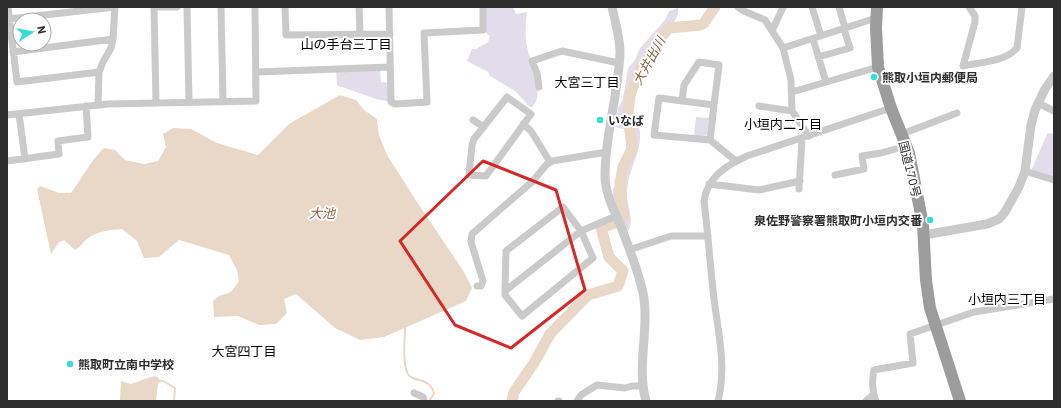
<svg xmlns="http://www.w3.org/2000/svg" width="1061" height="408" viewBox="0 0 1061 408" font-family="'IBM Plex Sans','Noto Sans JP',sans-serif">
<rect width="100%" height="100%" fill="#fff"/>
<!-- green -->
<path fill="#e3dcea" d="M487,7H513L516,14L527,12C526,22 525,31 526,40C527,58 547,93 532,107H530L515,91L490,76L488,72L467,61L472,49H476L488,42L490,36L486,33L485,9Z
M678,8V14L673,25C649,37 630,85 627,111C633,118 638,121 640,131C642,153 628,169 627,191C626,208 637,219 626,235L613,197V189L616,185L617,173L630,146L627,143L624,129L615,127L618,108L623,99L628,68L635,60L640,48L665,20L669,11Z
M380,67L381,82L391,83V102L376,99L342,87L337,86L336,68Z
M696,117L709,118L707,135L703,137H694Z
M1049,133L1054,134V179L1031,171L1047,134Z"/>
<!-- water -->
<path fill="#e9d7c8" d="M340,95L356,100L364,110L377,119L379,135L387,155L417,202L464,272L472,288L466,301L384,337L360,340L335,328L296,294L284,299L287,313L276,324L259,325L238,316L214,317L213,301L219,296L231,292L239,281L237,270L229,255L179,240L159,257L144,258L137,241L122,229C110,230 97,231 87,239C82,243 82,246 75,250L64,240L59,242L51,254L37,189L40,186L59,193H71L94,159L104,148L115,150L125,160L144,164L158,161L166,147L163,134L173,128L191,129L217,143L258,155L289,124Z
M154,376L158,377L159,379L163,381L158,383L156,401H120L121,381L131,384Z"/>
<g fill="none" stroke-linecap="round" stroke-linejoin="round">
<!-- stream -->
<path stroke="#e9d7c8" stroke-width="2" d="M405,328C405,341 402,361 407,372C411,384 430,375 434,394L429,401
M163,381L175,388L174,401"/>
<!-- river -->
<path stroke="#e9d7c8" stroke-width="11" d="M622,219L624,216L620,197V184L623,167L632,149L628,112L630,96L635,81L641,68L660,38L669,28L701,25L704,23L715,7
M512,401L514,392L534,363L550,334L588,295L618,286L623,271L609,257L601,228L615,223"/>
<!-- minor -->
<path stroke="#cacaca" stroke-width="7" d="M8,7L17,82L99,72
M154,7L156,102
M154,7H177
M187,7L189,102
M221,7L223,102
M285,7L286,35L390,34
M359,7L360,34
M389,7L391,102L395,104L427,102L424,33L483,30V7
M738,7L744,11L765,20L783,48L791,80L792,111L809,136
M812,7L821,36
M839,7L845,28
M969,7L975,16V22L963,66C980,62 1005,62 1017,48L1022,7
M9,19L115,7
M772,31L783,7
M813,39L826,82
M783,48L876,18
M13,52L113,39
M818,57L850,48L844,29
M256,72L390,67
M539,87L537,73L532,61L562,51L619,63
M792,92L878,67
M507,97L531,114L486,176L469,175L472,145L474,139Z
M682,101L684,85L699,62L719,65L714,105
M1038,103L1054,111
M98,105L99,72L103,62L111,48L113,39L115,7
M759,106L792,111
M19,114L25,159
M7,115L108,104L256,101L255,7
M473,120L484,127
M523,124L531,131L550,162
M902,134L957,113
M710,140L714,105L659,98L654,135L710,140L736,161
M7,161L59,154L58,141L88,137L86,106
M1025,171L1054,180
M835,175L864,169L862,156L881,153L906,146
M709,184L759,190L800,181
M799,189L802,138
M581,231L593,258L522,316L505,295V291Z
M629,250L671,236H708
M477,286H481L483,281L471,242L472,234L533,181L546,165L552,161L607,152
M505,291L506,251L563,207L581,231L616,216
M414,393L423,397L424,401
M558,401H559
M577,401L581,395L597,385L625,388L632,386H642
M718,401C727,365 718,334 714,298C710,266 708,233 704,201C707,177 727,165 747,156L891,108
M866,401L873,395
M876,401C872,391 872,380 874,370L913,363L910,334L974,312L1054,299"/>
<!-- tertiary -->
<path stroke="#cacaca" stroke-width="9" d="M612,7C615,21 620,37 620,52C619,93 605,133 605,175C605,193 613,208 620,224C628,246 638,269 643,293C650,328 636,367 646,401
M924,235L987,224L999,219L1005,212L1019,187L1025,171L1031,125L1035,110L1045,89L1054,76"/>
<!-- trunk -->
<path stroke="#9c9c9c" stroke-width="12" d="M877,7L876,28L878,67L891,108L909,153L923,225L926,280L930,308L960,401"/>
</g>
<!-- marked area -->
<path fill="none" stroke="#d62828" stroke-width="3" stroke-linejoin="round" d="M483,161L556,190L585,290L511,348L455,325L400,241Z"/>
<!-- markers -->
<g fill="#38dcdb" stroke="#fff" stroke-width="1.5">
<circle cx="874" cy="77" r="4"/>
<circle cx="600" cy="120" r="4"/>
<circle cx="930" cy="220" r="4"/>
<circle cx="70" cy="364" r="4"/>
</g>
<g text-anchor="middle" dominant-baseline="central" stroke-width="4" stroke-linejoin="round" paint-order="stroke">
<!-- poi labels -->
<g font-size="12" font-weight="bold" fill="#2d2d2d" stroke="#fff" text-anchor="start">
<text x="882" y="77">熊取小垣内郵便局</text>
<text x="608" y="120">いなば</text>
<text x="922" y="220" text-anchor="end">泉佐野警察署熊取町小垣内交番</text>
<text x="78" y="364">熊取町立南中学校</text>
</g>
<!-- street labels -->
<g font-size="12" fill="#2d2d2d" stroke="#fff">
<text transform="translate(910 169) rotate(76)">国道170号</text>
</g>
<!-- neighbourhood labels -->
<g font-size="13" fill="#000" stroke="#fff">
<text x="346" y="44">山の手台三丁目</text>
<text x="587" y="82">大宮三丁目</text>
<text x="783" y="124">小垣内二丁目</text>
<text x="1007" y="299">小垣内三丁目</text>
<text x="244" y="351">大宮四丁目</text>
</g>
<!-- water labels -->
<g font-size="13" font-style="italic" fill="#8b6240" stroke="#fff">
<text transform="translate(649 61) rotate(-61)">大井出川</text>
<text x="322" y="213">大池</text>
</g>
</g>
<!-- border -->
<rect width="1061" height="408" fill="none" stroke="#2d2d2d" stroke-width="16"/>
<!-- north arrow -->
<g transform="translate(32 32) rotate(78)"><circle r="19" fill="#ffffff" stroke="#ababab"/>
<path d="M0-3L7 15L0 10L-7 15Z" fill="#38dcdb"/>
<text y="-6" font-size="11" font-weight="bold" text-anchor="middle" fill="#2d2d2d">N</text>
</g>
</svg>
